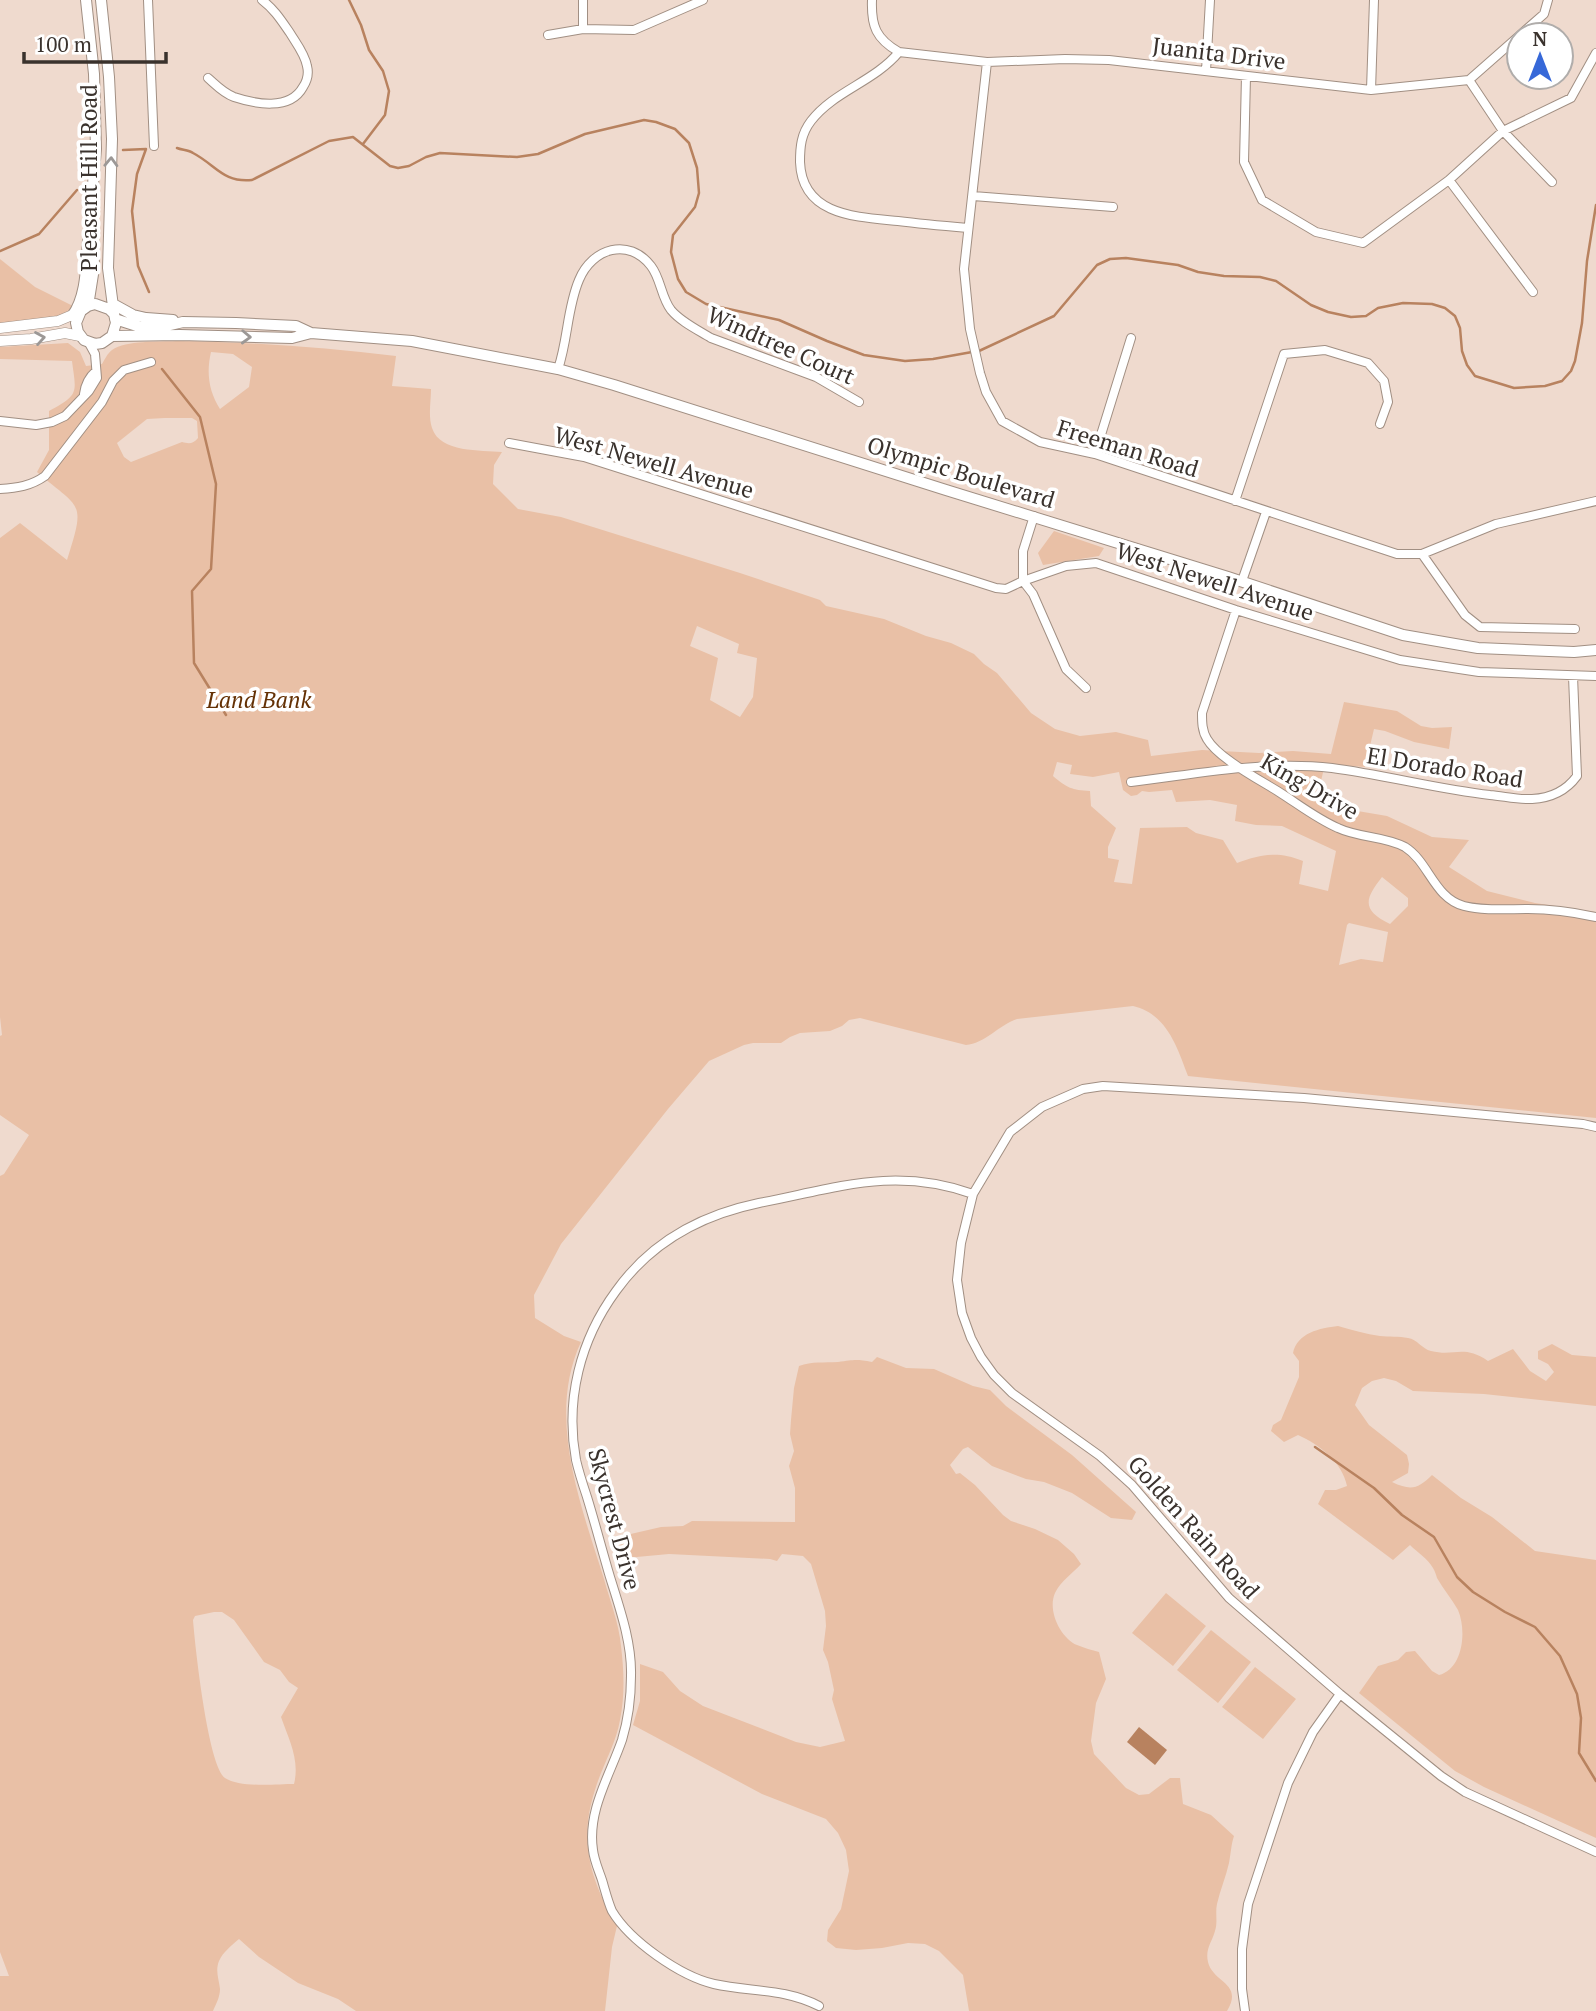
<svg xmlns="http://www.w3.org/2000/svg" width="1596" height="2011" viewBox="0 0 1596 2011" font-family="'PT Serif',serif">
<rect width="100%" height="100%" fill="#efdace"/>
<!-- green -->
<path fill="#e9c0a6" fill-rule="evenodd" d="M0,259L35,287L73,306C61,322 20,322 0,323Z
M176,341C250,342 323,347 396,356L392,386L431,389C431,401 428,416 432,428C440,453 481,450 502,452L494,465L493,484L518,509L561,517L740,573L820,600L826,606L884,619L926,636L951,643L974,654L984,664L997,673L1031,713L1055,729L1080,736L1116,732L1148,740L1151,756L1202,750L1259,753L1293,751L1331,754L1344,702L1397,711L1421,726L1432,728L1452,727L1449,749L1414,742L1385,731L1374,729L1365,767L1325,764L1321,781L1315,787L1312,796L1334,807L1387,816L1432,837L1469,840L1449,867L1487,891L1535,903L1596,912V1118L1188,1076C1177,1047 1167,1014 1133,1006L1017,1019C999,1025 984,1044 966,1045L860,1018L849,1020L842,1026L830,1031L800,1033L790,1037L781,1043H753L744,1045L709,1061L668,1109L561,1244L534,1295L535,1318L564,1336L581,1342C546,1417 581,1505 604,1579C610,1601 619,1623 621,1646C624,1671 625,1695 620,1720C616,1744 602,1766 595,1790C578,1842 591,1881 617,1926L612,1947L605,2011H356L338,1999L298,1983L259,1957L239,1939C232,1945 223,1952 219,1961C215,1971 219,1979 220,1989C220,1997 216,2004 213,2011H0V1976H9L0,1952V1176L4,1174L29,1135L0,1115V1036L2,1035L0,1017V538L20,523L67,560C86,500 81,510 37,472L49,450V411C80,394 76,393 72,361L0,359V347L68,343L80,352L86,366L102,364C105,359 107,354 112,350C126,340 159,342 176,341ZM211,352L233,354L252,367L249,387L220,409C209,392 206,373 211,352ZM165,418H192L197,421L198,438C193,444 189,444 182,442L131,462L124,457L117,443L147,419ZM697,626L739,644L737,653L757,658L753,697L740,717L710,700L718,658L690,646ZM1057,762L1072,765L1070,774L1093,777L1119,772L1123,790L1131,796L1137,795L1142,791L1149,792L1172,790L1176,802L1210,800L1237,805L1235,821L1256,825L1282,826L1336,851L1328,891L1299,884L1303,861C1278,851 1262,854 1237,863L1223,840L1196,833L1187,827L1140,828L1132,884L1114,882L1119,860L1108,858V847L1116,828L1091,806L1090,791C1072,790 1067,788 1053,776ZM1382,877L1408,898V906L1390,924C1362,910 1364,900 1382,877ZM1349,923L1388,932L1383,962L1361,959L1339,965L1347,925ZM214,1612H222L234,1620L264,1662L280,1670L289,1682L298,1688L281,1717C289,1740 300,1760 294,1784C276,1784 240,1788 225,1778C208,1766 195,1646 193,1620L195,1616Z
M1054,531L1104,548L1099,556L1043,565L1038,553Z
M1338,1326C1352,1330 1366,1334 1380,1336C1389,1337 1399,1336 1408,1338C1417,1339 1422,1349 1431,1351C1455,1357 1463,1344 1488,1361L1513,1349L1530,1371L1546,1381L1554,1372L1548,1364L1538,1359V1351L1552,1344L1572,1355L1596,1357V1406L1484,1394L1413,1391L1396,1381L1384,1378L1372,1381L1362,1388L1355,1405L1369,1425L1407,1455L1409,1464L1408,1473L1392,1482C1411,1491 1418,1489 1432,1475L1461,1498L1492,1517L1535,1551L1596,1560V1838L1484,1787L1455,1771L1359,1693L1378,1666L1398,1660L1406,1652L1415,1651L1432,1671L1439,1675C1463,1669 1467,1631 1458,1610C1452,1599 1443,1589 1437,1578C1436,1575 1435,1571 1433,1568C1428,1559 1417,1552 1410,1545L1393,1560L1318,1504L1325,1490H1336L1347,1486C1342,1462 1320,1445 1298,1435L1284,1442L1271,1431L1273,1425L1281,1420L1299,1377V1361L1293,1353C1297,1333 1320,1328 1338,1326Z
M877,1357L906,1368L934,1369L973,1386L990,1390L1006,1406L1072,1455L1136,1512L1132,1520L1111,1518L1072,1493L1044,1482L1026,1479L992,1466L968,1447L963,1449L950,1465L956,1474L960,1473L975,1485L1003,1515L1011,1521L1035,1529L1058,1540L1074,1554L1081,1564C1073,1573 1060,1582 1055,1593C1047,1611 1061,1638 1077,1645C1084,1648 1092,1650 1099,1652L1106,1679L1096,1703L1091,1741L1094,1754L1126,1788L1139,1795L1149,1794L1170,1778H1180L1183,1804L1211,1815L1234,1836C1231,1845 1231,1853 1229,1863C1226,1877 1220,1890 1217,1904C1215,1913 1218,1922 1215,1931C1212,1942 1205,1949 1208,1962C1213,1983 1244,1983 1227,2011H969L963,1975L939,1951L925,1944L908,1943L882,1948L856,1950L836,1948L827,1941L828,1930L841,1909L849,1871L846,1850L838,1833L826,1819L762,1794L633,1725L640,1701V1664L663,1672L680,1691L703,1706L796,1742L820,1747L845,1741L832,1699L834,1690L828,1662L823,1650L826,1626L825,1611L811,1564L803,1556L782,1554L777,1561L770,1559L669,1554L615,1559L609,1539L661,1527L683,1526L692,1521L795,1522V1488L789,1466L794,1451L790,1434L791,1420L794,1388L799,1366C812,1361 824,1363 838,1362C854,1360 856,1359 872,1362Z
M1166,1593L1206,1626L1173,1666L1132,1633Z
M1211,1630L1251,1662L1218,1703L1177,1670Z
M1255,1667L1296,1699L1263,1739L1222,1707Z"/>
<!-- water -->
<path fill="#b8825f" d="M1139,1727L1167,1750L1155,1765L1127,1742Z"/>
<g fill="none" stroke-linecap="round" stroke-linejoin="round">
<!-- stream -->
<path stroke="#b8825f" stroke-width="2.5" d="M349,0L361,25L369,50L383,71L389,91L385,115L363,144
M177,148C182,150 189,150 193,153C216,165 223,183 252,180L329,141L353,137L390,166L398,168L409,166L426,157L440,153L517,157L538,154L585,134L644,120L656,122L675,129L689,143L697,168L699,193L695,207L673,235L671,252L678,279L686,292L706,304L779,320L827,341L864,355L905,361L933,359L972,352
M123,150L146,149L137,174L132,211L138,266L149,292
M0,251L39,234L77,190
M979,351L1054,316L1097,265L1110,259L1126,258L1178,265L1198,272L1224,276L1260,277L1276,281L1311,305L1328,312L1351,317L1366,316L1378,308L1403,303L1432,304L1445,308L1455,316L1460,328L1462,351L1467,365L1475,376L1514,388L1545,386L1562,381L1571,371L1575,361L1582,323L1587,261L1596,205
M162,369L200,417L216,484L211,569L192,591L194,663L226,715
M1315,1447L1374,1488L1402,1515L1434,1537L1457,1577L1473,1592L1505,1612L1535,1627L1560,1656L1577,1694L1581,1718L1579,1753L1596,1781"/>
<defs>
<path id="minor" d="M148,0L154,146
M583,0V29
M872,0C871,26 876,39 899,52L987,62L1065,59L1109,60L1371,90L1469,80L1519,36
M548,35L583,29L634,30L703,0
M1520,35L1544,14L1548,0
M899,52C874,82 834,91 811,121C801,134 800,147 800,162C802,216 857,217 898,221C922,224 945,226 968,228
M987,62L964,269L970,329L980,373L986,392L1002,421L1040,442L1095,454L1397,554H1422L1496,524L1596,501
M1206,71L1210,0
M1246,76L1244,162L1262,200L1316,232L1363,243L1449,180L1503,131L1571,98L1596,53
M208,78C216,85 223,93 234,97C255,104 290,111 303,87C307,81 309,74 307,66C305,54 296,43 290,33C281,20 274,9 262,0
M1469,80L1503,131L1552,182
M1371,90L1374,0
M1449,180L1533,292
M973,196L1113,207
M558,369C568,340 567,308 579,280C592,248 629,237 651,266C661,279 661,297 671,310C681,322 698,330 711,338L816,377L859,402
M84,394C85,386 89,377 96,371
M0,421L36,425L52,422L65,416L89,391L97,378L95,354L89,343
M509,443L584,457L996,588L1006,589L1023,581L1066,566L1096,563L1236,610L1400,660L1479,672L1596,676
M1095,454L1131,338
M0,489C17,488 31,486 45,476L102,402L113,381L124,370L151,362
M1235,501L1284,354L1325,350L1368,363L1384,381L1388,402L1380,424
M1034,516L1023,551V581L1033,594L1066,669L1086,688
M1422,554L1465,615L1480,627L1575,629
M1242,581L1266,512
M1236,610L1202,713C1202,722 1202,731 1207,739C1218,758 1260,780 1279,792C1298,804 1317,819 1338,828C1359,838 1385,836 1405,847C1429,862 1434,898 1464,906C1484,911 1507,909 1528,909C1551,909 1573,912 1596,917
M1131,782C1197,774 1266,760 1332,768C1385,775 1437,789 1490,795C1503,796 1519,800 1532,799C1552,798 1566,791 1577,776L1573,676
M1596,1127L1583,1124L1304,1098L1103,1086L1083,1089L1042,1107L1010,1132L973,1194L961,1243L957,1280L962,1313L971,1338L981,1357L994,1375L1012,1393L1100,1456L1132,1485L1229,1598L1340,1694L1441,1776L1465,1792L1596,1852
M819,2006C784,1988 750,1992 714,1984C680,1976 630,1941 612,1911C608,1902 605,1890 602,1880C599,1871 594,1860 593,1850C587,1811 610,1775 622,1740C628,1720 631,1697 631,1676C632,1643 620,1609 610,1577C602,1550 595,1523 587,1497C583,1485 579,1473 576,1460C565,1400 580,1340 616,1291C651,1242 701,1215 759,1203C837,1188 894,1166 973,1194
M1245,2011L1242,1989V1949L1248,1904L1288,1783L1313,1732L1340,1694"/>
<path id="tertiary" d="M0,328L58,321L77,313
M0,341L31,339L65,333L80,336"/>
<path id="secondary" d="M86,0L94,74L96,149L92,196L94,268L88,306
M101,0L109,77L112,139L108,268L114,314
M113,304L133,315L146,318L173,320
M72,316C87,296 86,264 88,241
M115,319L140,327H161L183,322L236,323L296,326L311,333
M112,336L116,323L114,314L109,309L95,304L88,306L81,311L76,323L78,332L84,340L95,344L102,343L112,336L180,335L292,338L311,333L412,341L558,369L614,385L946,490L1228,577L1403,635L1478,648L1574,652L1596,650"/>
</defs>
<!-- minor casing -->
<use href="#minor" stroke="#a18f83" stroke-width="10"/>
<!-- tertiary casing -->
<use href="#tertiary" stroke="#a18f83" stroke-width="11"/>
<!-- secondary casing -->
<use href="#secondary" stroke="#a18f83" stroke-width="12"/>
<!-- minor -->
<use href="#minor" stroke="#fff" stroke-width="8"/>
<!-- tertiary -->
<use href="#tertiary" stroke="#fff" stroke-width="10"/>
<!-- secondary -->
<use href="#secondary" stroke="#fff" stroke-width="10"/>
</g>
<!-- one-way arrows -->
<defs><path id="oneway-chevron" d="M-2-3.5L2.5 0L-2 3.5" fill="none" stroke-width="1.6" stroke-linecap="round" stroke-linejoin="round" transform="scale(1.75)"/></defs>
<g stroke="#9c9896">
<use href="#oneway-chevron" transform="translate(111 162) rotate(-88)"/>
<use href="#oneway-chevron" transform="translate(246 337) rotate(2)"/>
<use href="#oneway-chevron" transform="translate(40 338) rotate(-10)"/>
</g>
<g text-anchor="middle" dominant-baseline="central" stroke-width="7" stroke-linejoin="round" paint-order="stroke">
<!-- street labels -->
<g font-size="23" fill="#3a322d" stroke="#fff">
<text transform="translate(1219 53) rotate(7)">Juanita Drive</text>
<text transform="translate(88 178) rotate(-90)">Pleasant Hill Road</text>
<text transform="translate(781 345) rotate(24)">Windtree Court</text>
<text transform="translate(1128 448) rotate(17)">Freeman Road</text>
<text transform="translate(654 462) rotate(16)">West Newell Avenue</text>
<text transform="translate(961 472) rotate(17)">Olympic Boulevard</text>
<text transform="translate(1215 581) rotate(18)">West Newell Avenue</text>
<text transform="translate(1445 767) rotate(9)">El Dorado Road</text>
<text transform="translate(1310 786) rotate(30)">King Drive</text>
<text transform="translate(615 1519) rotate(75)">Skycrest Drive</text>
<text transform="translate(1194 1527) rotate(48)">Golden Rain Road</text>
</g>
<!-- park labels -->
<g font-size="23" font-style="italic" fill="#643105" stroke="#fff">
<text x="259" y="699">Land Bank</text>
</g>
</g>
<!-- north arrow -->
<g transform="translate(1540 56)"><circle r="33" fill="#ffffff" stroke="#b0adab" stroke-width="2"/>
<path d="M0-5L12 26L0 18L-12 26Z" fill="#3668d8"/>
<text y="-10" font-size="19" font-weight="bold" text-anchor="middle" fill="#3a322d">N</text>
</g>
<!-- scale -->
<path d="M24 52v10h142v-10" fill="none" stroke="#3a322d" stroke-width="3.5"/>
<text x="35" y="52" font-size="21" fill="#3a322d" stroke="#ffffff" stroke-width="5" paint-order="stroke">100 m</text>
</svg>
